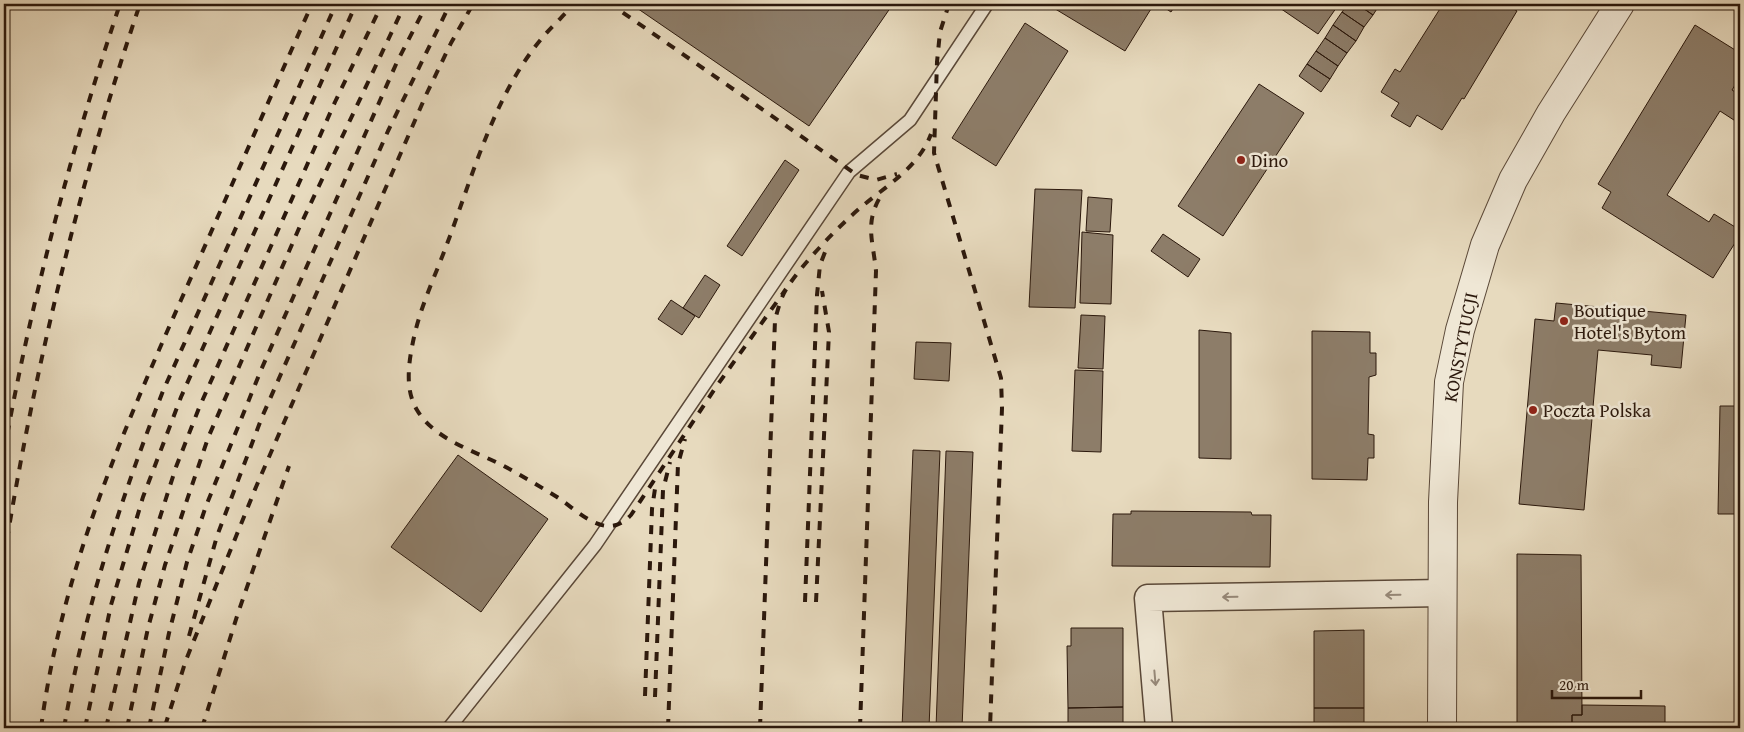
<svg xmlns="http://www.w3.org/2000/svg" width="1744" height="732" viewBox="0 0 1744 732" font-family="'Gentium Book Plus',serif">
<rect width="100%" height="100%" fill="#e7dabe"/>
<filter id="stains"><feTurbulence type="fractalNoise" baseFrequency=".004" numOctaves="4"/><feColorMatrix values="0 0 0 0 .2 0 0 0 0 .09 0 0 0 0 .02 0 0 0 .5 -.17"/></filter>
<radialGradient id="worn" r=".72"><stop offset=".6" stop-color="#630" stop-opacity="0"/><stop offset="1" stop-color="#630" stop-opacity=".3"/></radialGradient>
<!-- building -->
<path fill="#8d7d69" stroke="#2b180c" d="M631,4H893L809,126Z
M1047,4H1154L1125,51Z
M1159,4H1176L1171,12Z
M1274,4H1339L1318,34Z
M1348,4H1357L1373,15L1364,27L1342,12Z
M1357,4H1380L1373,15Z
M1443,4H1505L1517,11L1464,99L1462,98L1442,130L1417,115L1410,127L1391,116L1399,103L1381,92L1395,69L1400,72Z
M1342,12L1364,27L1356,41L1333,25Z
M1025,23L1068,51L996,166L952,138Z
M1333,25L1356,41L1347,53L1325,38Z
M1695,25L1740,53V77L1732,90L1740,95V124L1720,111L1667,195L1709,222L1714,214L1740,230V235L1713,278L1602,208L1611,192L1598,184Z
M1325,38L1347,53L1338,66L1316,51Z
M1316,51L1338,66L1330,79L1307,64Z
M1307,64L1330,79L1321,92L1299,76Z
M1259,84L1304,113L1223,236L1178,206Z
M785,160L799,170L742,256L727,246Z
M1035,189L1082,190L1075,308L1029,307Z
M1088,197L1112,199L1110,232L1086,231Z
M1082,232L1113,235L1111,304L1080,303Z
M1163,234L1200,259L1188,277L1151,251Z
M705,275L720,285L699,318L683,308Z
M671,300L695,316L682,335L658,319Z
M1556,303L1686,315L1681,368L1651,365L1652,355L1598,350L1584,510L1519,504L1535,319L1554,321Z
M1735,306H1740V331H1735Z
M1081,315L1105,316L1103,369L1078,368Z
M1199,330L1231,333V459L1199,458Z
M1312,331L1370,332V353H1376V375L1369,377L1368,434L1374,435V458H1368L1367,480L1312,479Z
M916,342L951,343L949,381L914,379Z
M1075,370L1103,371L1101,452L1072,451Z
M1720,406H1740V514H1718Z
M913,450L940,451L929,728H902Z
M946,451L973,452L962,728H936Z
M458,455L548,519L481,612L391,547Z
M1131,511L1251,512L1252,515H1271L1270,567L1112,566L1113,514H1131Z
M1517,554L1581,555L1582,715H1572V728H1517Z
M1071,628H1123V707L1068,708L1067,646H1071Z
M1364,630V708H1314V631Z
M1582,705L1665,706V728H1572V715H1582Z
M1123,707V728H1068V708Z
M1314,708H1364V728H1314Z"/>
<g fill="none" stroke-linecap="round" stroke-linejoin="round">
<defs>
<path id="service" d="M449,728L595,545L849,172L910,120L987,4"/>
<path id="minor" d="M1159,728L1148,598L1442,593"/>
<path id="tertiary" d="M1442,728L1443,502L1449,382L1460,330L1485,245L1513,180L1551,113L1620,4"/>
</defs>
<!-- service casing -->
<use href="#service" stroke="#5a4838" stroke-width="15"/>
<!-- minor casing -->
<use href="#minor" stroke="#5a4838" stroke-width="29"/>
<!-- tertiary casing -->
<use href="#tertiary" stroke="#5a4838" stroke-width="30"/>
<!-- service -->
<use href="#service" stroke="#efe7d5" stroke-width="12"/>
<!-- minor -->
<use href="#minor" stroke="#efe7d5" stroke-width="26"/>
<!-- tertiary -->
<use href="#tertiary" stroke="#efe7d5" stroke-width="28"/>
<!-- rail -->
<path stroke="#2b180c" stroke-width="4" stroke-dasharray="9 9" stroke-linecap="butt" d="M580,4C570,7 564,15 557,22C498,79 475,170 447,244C436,274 421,305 414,337C409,360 404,389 417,410C434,439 474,451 502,465C521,475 539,486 557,497C581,513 606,542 631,515L716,387L786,289
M607,4L622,12L857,175L876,180L897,174
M949,4L940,32L937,62L934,153L1001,378L1002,408L990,728
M4,452C31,301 71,150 120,4
M4,558C34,370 79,184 140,4
M805,602L817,295L820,265L827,247
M816,602L829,332L822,291
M189,636L217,536L262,417L388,131L450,4
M645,696L652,509L656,482
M655,697L663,490L670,462
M165,726L186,660L256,487L426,95L451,43L473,4
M41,728C61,575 119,440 181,300C225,201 268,102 312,4
M64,728C84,612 120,501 163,391L336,4
M85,728L111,605L143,497L181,397L356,4
M106,728L139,583L176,467L199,408L335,102L382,4
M127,728L148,628L165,565L208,438L300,226L405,4
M149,728L169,633L187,562L206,506L261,370L397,62L427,4
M202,728L238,613L289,466
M668,728L678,464L685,439
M760,728L775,320C778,309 781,297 787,288C801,265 839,226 860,208C886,186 919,167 931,134
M860,728L876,271C873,240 864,222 882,194"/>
</g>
<!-- one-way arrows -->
<defs><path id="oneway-shaft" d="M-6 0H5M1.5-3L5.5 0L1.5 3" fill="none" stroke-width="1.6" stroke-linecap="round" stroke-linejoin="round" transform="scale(1.25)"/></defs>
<g stroke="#978a7b">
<use href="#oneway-shaft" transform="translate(1393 595) rotate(179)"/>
<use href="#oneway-shaft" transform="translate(1230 597) rotate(179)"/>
<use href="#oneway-shaft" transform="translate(1155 678) rotate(85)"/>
</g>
<!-- markers -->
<g fill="#8f2418" stroke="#efe7d5" stroke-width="2">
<circle cx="1241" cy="160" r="5"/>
<circle cx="1564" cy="321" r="5"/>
<circle cx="1533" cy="410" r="5"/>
</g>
<g text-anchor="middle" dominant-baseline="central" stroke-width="5" stroke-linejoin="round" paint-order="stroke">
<!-- poi labels -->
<g font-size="19" fill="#2b180c" stroke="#efe7d5" text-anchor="start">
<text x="1251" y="160">Dino</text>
<text x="1574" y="310">Boutique<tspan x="1574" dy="22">Hotel's Bytom</tspan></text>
<text x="1543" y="410">Poczta Polska</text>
</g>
<!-- street labels -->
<g font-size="19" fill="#2b180c" stroke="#efe7d5">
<text transform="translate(1460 347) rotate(-79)">KONSTYTUCJI</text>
</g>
</g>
<!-- margin -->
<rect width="1744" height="732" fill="none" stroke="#e7dabe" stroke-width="20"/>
<rect x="5" y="5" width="1734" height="722" fill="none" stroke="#2b180c" stroke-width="2.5"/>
<rect x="10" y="10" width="1724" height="712" fill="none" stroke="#2b180c"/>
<!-- scale -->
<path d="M1552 690v8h89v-8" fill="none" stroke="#2b180c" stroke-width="2.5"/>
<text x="1559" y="690" font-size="15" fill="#2b180c" stroke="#efe7d5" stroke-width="4" paint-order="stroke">20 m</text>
<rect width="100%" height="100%" filter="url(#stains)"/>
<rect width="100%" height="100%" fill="url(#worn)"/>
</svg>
